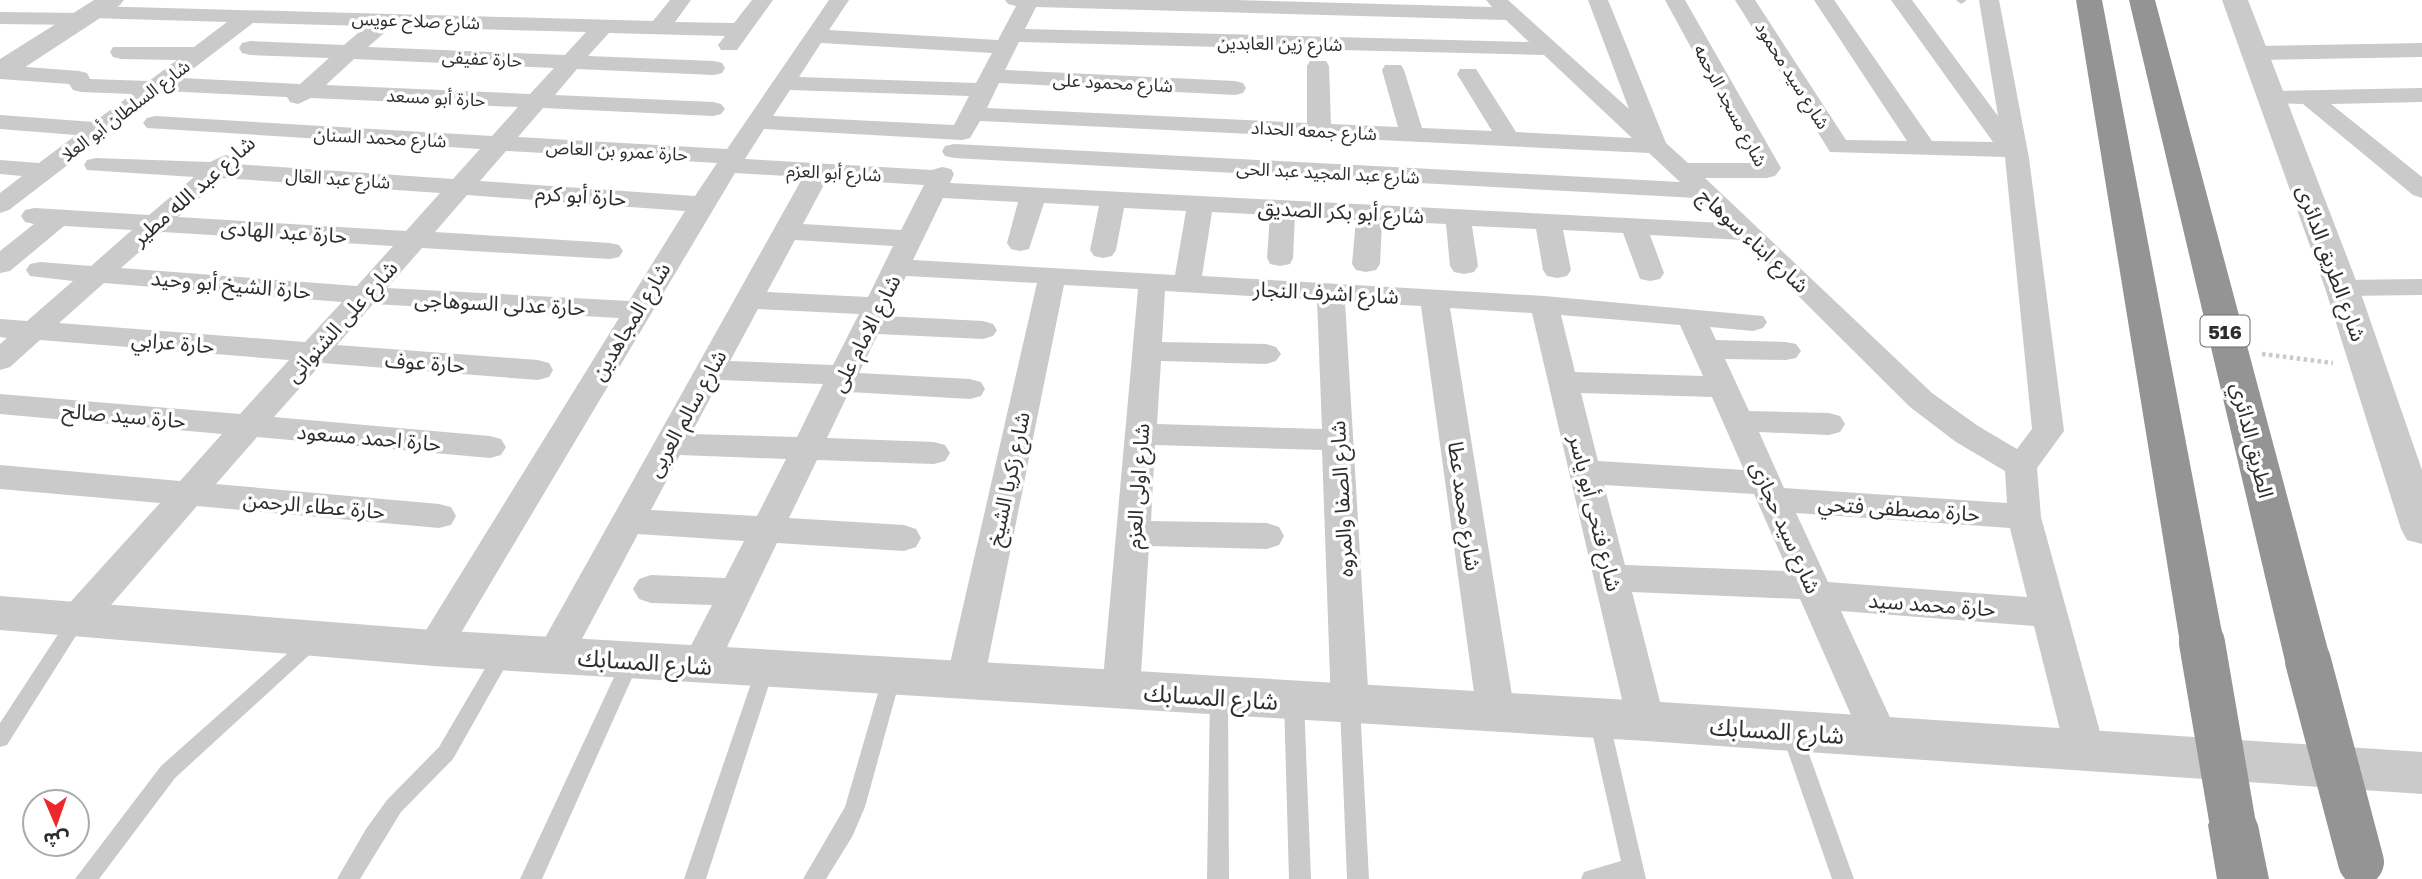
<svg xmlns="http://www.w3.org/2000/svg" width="2422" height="879" viewBox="0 0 2422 879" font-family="'Golos Text','Noto Sans Arabic',sans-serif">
<rect width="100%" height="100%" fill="#fff"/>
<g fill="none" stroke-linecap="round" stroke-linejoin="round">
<!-- path -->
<path stroke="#cacaca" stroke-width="4.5" stroke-dasharray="3.5 3.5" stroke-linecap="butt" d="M2262,354L2333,363"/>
<!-- service -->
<path fill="#cacaca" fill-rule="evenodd" d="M1956,0H1966V1L1961,4Z
M78,611L84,613L87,618L84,623L7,745L0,747V723L72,613Z
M312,635L318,637L321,642L318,647L175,778L99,879H75L161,766L306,637Z
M504,646L511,648L513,653L453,759L401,812L360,879H337L366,829L387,800L439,747L497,648Z
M631,652L638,655L640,660L542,879H520L622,660L624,655Z
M765,661L772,664L774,669L706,879H684L756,669L758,664Z
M892,668L899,671L901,676L865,807L852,837L826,879H803L845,807L883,676L885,671Z
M1219,688L1226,690L1228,696L1229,879H1207L1210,696L1212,690Z
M1294,693L1301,695L1304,701L1311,879H1289L1284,701L1287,695Z
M1350,697L1357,699L1360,705L1369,879H1347L1340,705L1343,699Z
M1599,711L1606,713L1609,719L1646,879H1581L1584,872L1621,861L1589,719L1592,713Z
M1791,724L1798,726L1801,732L1854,879H1832L1781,732L1784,726Z"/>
<!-- minor -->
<path fill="#cacaca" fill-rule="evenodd" d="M670,0H691L675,22L734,23L752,0H773L737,50H721L718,45L725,36L609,33L588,56L714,61L722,63L725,68L722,73L714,75L577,69L555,95L713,102L721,104L725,109L721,114L713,116L543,108L518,137L727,149L829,0H849L829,30L998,40L1016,6L1008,4L1005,0H1235L1492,7L1486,0H1508L1629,109L1588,0H1608L1666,143L1688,163H1754L1665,0H1685L1781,168L1775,176L1766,178H1705L1932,393L1978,426L2017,449L2032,429L2005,157L1830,152L1735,0H1755L1846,140L1907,141L1814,0H1834L1932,141L1993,142L1891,0H1912L1998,116L1979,0H1999L2029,158L2064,431L2037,468L2041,517L2105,750L2099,762L2085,767L2071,762L2065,750L2034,626L1841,611L1899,737L1894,749L1880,754L1866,749L1800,599L1632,592L1665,721L1660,733L1646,737L1632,733L1627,721L1532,313L1450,308L1515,714L1510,725L1496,730L1482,725L1477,714L1421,306L1345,302L1369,705L1363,716L1350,721L1337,716L1331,705L1322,450L1155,445L1151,521L1267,523L1279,527L1284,536L1279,545L1267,549L1149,546L1140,690L1134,701L1121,706L1108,701L1102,690L1138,289L1064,285L984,681L978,692L965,697L952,692L946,681L1037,283L906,276L886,316L983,321L993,324L997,330L993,336L983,339L878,334L859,373L970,379L981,382L985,389L981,396L970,399L849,392L827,438L934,442L945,445L950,453L945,461L934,464L817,460L789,518L904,525L916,529L921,538L916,547L904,551L777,543L713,676L700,680L687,676L681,665L712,605L651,603L639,599L633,589L639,579L651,575L725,578L744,541L638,534L567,667L554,671L541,667L536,656L541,645L803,177L735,173L446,658L433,663L420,658L415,648L619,318L373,304L337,345L538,360L549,363L553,370L549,377L538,380L322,363L274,417L490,436L501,439L506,447L501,455L490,458L257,437L216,484L439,504L451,507L456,516L451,525L439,528L197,506L91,628L78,632L65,628L60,618L65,608L160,503L0,489V465L180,481L222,434L0,414V394L240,414L289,360L40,340L10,367L0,370V344L7,338L0,337V319L27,321L73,281L30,276L26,270L30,264L40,262L91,266L132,230L64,226L10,271L0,273V251L34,224L25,222L21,216L25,210L34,208L149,215L194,177L87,170L84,165L87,160L96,158L210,162L225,155L234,157L236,164L453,179L480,149L147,128L143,123L147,118L155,116L492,136L518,107L311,98L298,104L290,102L287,97L164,91L9,210L0,213V193L22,176L0,174V160L39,163L76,135L0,129V115L94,122L132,94L81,92L73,90L69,84L0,79V65L79,71L87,73L90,79L149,81L177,60L121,59L113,57L110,52L113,47H194L227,22L91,18L88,23L81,25L0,24V12L82,13L85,8L92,6L653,21ZM1036,7L1506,20L1529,42L1025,29ZM253,23L366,26L344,45L250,41L242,43L239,48L242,53L250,55L329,58L300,84L181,78ZM391,27L586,32L565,55L368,47ZM1019,42L1544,55L1632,138L1516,132L1476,69H1460L1457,74L1492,131L1422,128L1404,70L1401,65H1385L1382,70L1398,127L1331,124L1329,66L1326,61H1310L1307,66V123L987,108L999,83L1235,95L1243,93L1246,88L1243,83L1235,81L1005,70ZM821,43L992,53L976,83L799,77ZM354,59L554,68L530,94L326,85ZM790,90L969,96L954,125L773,116ZM980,121L1649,153L1680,182L954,144L945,146L942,151L945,156L954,158L1697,198L1724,223L950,183L954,174L951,169L942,167L932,170L745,159L764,129L962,140L970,138ZM506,151L717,163L695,196L480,181ZM222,178L440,193L406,231L178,217ZM827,179L924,185L901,230L803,224ZM467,195L685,211L629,301L387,288L422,248L610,259L619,257L623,251L619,245L610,243L435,232ZM943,198L1018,202L1007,243L1011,249L1020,251L1029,249L1044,203L1099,206L1090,250L1094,256L1103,258L1112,256L1116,250L1124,208L1186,211L1175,275L913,260ZM1212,212L1270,215L1267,258L1270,264L1280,266L1290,264L1293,258L1295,216L1356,220L1352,264L1356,270L1366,272L1376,270L1380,264L1382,221L1446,224L1450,266L1454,272L1464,274L1474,272L1478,266L1472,226L1536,229L1543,270L1547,276L1557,278L1567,276L1571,270L1563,230L1623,233L1640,279L1650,281L1660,279L1664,273L1650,235L1742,240L1910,407L1956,442L2005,471L2007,503L1784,488L1759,432L1829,435L1840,432L1845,424L1840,416L1829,413L1749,411L1725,359L1786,360L1796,358L1801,351L1796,344L1786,342L1716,340L1710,327L1753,331L1763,328L1767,322L1763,316L1544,296L1202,276ZM162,232L393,246L357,286L121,268ZM795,240L893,246L868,297L767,292ZM104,283L342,302L305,342L59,323ZM1165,291L1317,300L1322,429L1157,424L1161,361L1266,364L1276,361L1281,354L1276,347L1266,344L1162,342ZM758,309L859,314L833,365L730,361ZM1561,315L1680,325L1703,376L1575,372ZM720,380L823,384L797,437L691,434ZM1581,393L1712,397L1744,470L1598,461ZM680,455L786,459L757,516L651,510ZM1604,485L1754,494L1788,571L1625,565ZM1796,513L2010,528L2027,597L1828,582Z
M2422,43V57L2255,60L2247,58L2244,53L2247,48L2255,46Z
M2422,88V102L2331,104L2422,177V198L2413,195L2303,104L2264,103L2260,98L2264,93L2272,91Z
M2422,279V295L2342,296L2332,294L2328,288L2332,282L2342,280Z"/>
<!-- tertiary -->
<path fill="#cacaca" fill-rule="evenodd" d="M94,0H124L120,5L10,77L0,79V59Z
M2222,0H2248L2359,288L2422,470V544L2407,540L2401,529L2325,288Z
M0,596L433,630L1646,701L2422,752V794L1646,741L433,666L0,630Z"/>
<!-- motorway -->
<path fill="#949494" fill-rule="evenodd" d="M2076,0H2102L2224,643L2218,656L2202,661L2186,656L2180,643Z
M2129,0H2155L2331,661L2324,674L2308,679L2292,674L2285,661Z
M2233,802L2251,809L2258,825L2269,879H2217L2208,825L2215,809Z"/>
<!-- motorway-bridge -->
<path stroke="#949494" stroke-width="46" d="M2202,643L2233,825
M2308,661L2361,862"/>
</g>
<g text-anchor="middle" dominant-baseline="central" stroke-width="7" stroke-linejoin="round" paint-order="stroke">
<!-- far-street labels -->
<g font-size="18" fill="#2d2d2d" stroke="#fff">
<text transform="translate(416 20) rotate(2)">شارع صلاح عويس</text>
<text transform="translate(1280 43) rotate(1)">شارع زين العابدين</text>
<text transform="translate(482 58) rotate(3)">حارة عفيفى</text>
<text transform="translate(1793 75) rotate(58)">شارع سيد محمود</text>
<text transform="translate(1113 82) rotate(3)">شارع محمود على</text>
<text transform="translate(436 97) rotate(3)">حارة أبو مسعد</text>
<text transform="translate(1731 105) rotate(62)">شارع مسجد الرحمه</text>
<text transform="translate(125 110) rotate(-37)">شارع السلطان أبو العلا</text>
<text transform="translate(1314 130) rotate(3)">شارع جمعه الحداد</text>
<text transform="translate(380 137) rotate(3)">شارع محمد السنان</text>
<text transform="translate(617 150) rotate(3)">حارة عمرو بن العاص</text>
<text transform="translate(834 172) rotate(3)">شارع أبو العزم</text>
<text transform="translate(1328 172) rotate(3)">شارع عبد المجيد عبد الحى</text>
<text transform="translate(338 178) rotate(4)">شارع عبد العال</text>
</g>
<!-- shield labels -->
<rect fill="#fff" stroke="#6c6c6c" stroke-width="2" x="2200.5" y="315.5" width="49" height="31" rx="5"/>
<g font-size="19" font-weight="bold" fill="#2d2d2d">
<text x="2225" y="331">516</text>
</g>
<!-- street labels -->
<g font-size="21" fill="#2d2d2d" stroke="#fff">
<text transform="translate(193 190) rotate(-41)">شارع عبد الله مطير</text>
<text transform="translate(581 195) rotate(4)">حارة أبو كرم</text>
<text transform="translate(1341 211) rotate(3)">شارع أبو بكر الصديق</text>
<text transform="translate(284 231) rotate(4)">حارة عبد الهادى</text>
<text transform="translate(1754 240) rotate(43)">شارع ابناء سوهاج</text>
<text transform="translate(2332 263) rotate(70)">شارع الطريق الدائرى</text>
<text transform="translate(231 284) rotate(5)">حارة الشيخ أبو وحيد</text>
<text transform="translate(1326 292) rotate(3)">شارع اشرف النجار</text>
<text transform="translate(500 303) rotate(3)">حارة عدلى السوهاجى</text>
<text transform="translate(341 321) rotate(-48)">شارع على الشنوانى</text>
<text transform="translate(630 321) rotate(-59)">شارع المجاهدين</text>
<text transform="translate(865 333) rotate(-63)">شارع الامام على</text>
<text transform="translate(173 342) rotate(5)">حارة عرابي</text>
<text transform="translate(425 362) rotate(4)">حارة عوف</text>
<text transform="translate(686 413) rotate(-61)">شارع سالم العربى</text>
<text transform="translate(124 415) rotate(5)">حارة سيد صالح</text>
<text transform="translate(369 437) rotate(5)">حارة احمد مسعود</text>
<text transform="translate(2253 440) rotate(76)">الطريق الدائري</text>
<text transform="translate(1008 479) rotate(-78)">شارع زكريا الشيخ</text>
<text transform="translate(1137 486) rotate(-86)">شارع اولى العزم</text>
<text transform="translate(1341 499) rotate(-93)">شارع الصفا والمروه</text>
<text transform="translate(314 505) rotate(5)">حارة عطاء الرحمن</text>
<text transform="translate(1465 506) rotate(82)">شارع محمد عطا</text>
<text transform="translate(1899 508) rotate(4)">حارة مصطفى فتحي</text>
<text transform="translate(1596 513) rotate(76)">شارع فتحى أبو ياسر</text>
<text transform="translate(1786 527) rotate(66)">شارع سيد حجازى</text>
<text transform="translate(1932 604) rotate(4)">حارة محمد سيد</text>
</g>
<!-- near-street labels -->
<g font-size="24" fill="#2d2d2d" stroke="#fff">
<text transform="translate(645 661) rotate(4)">شارع المسابك</text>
<text transform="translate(1211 696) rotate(4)">شارع المسابك</text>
<text transform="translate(1777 730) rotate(4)">شارع المسابك</text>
</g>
</g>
<!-- north arrow -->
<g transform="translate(56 823) rotate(178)"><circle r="33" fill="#ffffff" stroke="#ababab" stroke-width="2"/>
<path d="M0-5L12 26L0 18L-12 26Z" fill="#eb282a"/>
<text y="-10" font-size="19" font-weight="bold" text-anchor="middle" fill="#2d2d2d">ش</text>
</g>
</svg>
